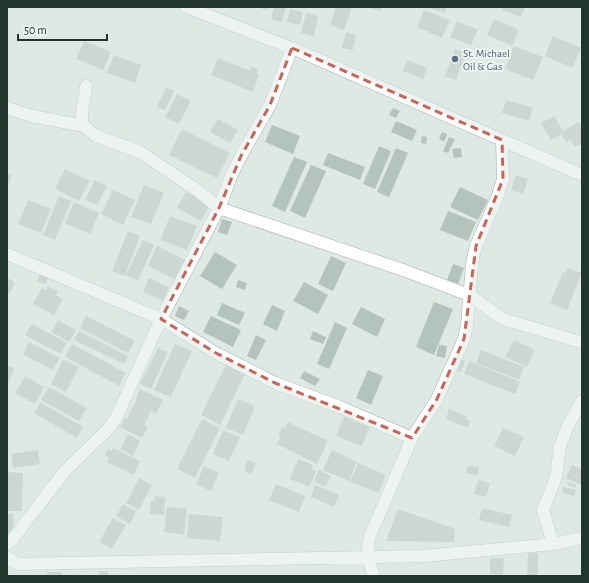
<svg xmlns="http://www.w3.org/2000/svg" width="589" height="583" viewBox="0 0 589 583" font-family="'Alegreya Sans',sans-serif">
<rect width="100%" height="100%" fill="#dee9e3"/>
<!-- building -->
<path fill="#b4c3bb" d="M258,7H268L266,10Z
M274,7H286L282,22L271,19Z
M336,7H352L344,30L330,25Z
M365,7H382L381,11Z
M427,7H447L445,13Z
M503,7H525L521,17L502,10Z
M290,9L303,12L300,25L287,22Z
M424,10L450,20L442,38L417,27Z
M306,13L318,16L314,36L301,33Z
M494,19L519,30L512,46L487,35Z
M457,21L478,30L471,45L450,37Z
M346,32L356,35L353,50L342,48Z
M553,36L581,48L572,68L545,56Z
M84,41L111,52L103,70L76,59Z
M514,46L543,57L533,80L505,69Z
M455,49L466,53L456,80L445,76Z
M114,55L141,65L135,83L107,73Z
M218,58L250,71L251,67L258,69L257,74L259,75L253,92L211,75Z
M407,60L427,68L423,79L403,71Z
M166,87L174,91L165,110L157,107Z
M177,94L191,101L179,124L165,117Z
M506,100L533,108L529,121L502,113Z
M393,108L400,111L396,118L389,115Z
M554,116L563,131L579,122L582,128V143L575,147L570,140L566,142L561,134L551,140L541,123Z
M218,119L238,130L230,143L210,132Z
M396,121L417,130L412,141L391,132Z
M272,125L300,136L293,154L265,142Z
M182,129L230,153L217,178L169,155Z
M442,132L447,134L444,142L439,139Z
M422,136L427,137L426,144L421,143Z
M449,137L455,139L448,153L443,151Z
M379,146L391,151L375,189L363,184Z
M396,148L408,153L389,197L377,192Z
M461,148L462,157L454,158L452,149Z
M328,153L365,167L360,180L323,165Z
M294,157L307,162L285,212L272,206Z
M311,165L326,171L305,218L290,211Z
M65,169L90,181L79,201L55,189Z
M7,173L12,175L7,186Z
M516,175L528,179L523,194L511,190Z
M95,180L107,186L97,205L85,200Z
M144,185L164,193L151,224L131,217Z
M460,187L488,200L478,220L450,207Z
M113,190L135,200L123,225L101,214Z
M186,192L210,204L201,221L177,208Z
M59,196L71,201L55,240L43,235Z
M28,200L51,209L41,233L18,224Z
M74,202L99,213L90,234L65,223Z
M448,211L476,222L468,241L440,230Z
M170,216L197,226L187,250L160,240Z
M222,219L232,222L227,235L218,232Z
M128,231L140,236L125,276L112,271Z
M143,240L154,245L138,280L126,275Z
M157,246L185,260L176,280L148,266Z
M215,252L237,265L222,289L200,276Z
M331,256L346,263L333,291L318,284Z
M453,264L464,268L458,284L447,280Z
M568,268L582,273L567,310L550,303L563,272L566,273Z
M40,273L49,276L46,284L37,282Z
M7,278L15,282L9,294L7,293Z
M149,278L169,287L163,301L143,292Z
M238,280L247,283L245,290L236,287Z
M304,282L328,295L318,314L293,301Z
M48,286L58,291L56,295L63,299L54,315L33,304L42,288L46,290Z
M434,302L453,309L434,355L416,347Z
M222,303L245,313L239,325L217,315Z
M272,305L285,311L277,331L263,324Z
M179,306L189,311L184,320L175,316Z
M361,307L385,319L377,337L352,324Z
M86,316L135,341L128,353L80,328Z
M211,316L241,330L233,347L203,332Z
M58,320L76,330L69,342L52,332Z
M335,322L347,328L329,369L317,364Z
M32,324L67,343L61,354L25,335Z
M79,331L128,356L124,364L74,340Z
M313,331L326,337L323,344L310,339Z
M256,335L266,340L256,360L247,356Z
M514,340L535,350L527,367L505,357Z
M29,342L60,358L53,370L23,354Z
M72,344L126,373L119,386L65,357Z
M175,344L192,351L171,397L154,390Z
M439,345L447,346L445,358L436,356Z
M158,348L168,352L151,389L140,384Z
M481,350L524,367L519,380L476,363Z
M63,359L79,367L66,392L51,384Z
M460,359L465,361L461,372L455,370Z
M469,361L520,382L515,394L464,374Z
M226,365L245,374L220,425L201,415Z
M7,366L14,368L9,382L7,381Z
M368,370L383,376L371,405L356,398Z
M304,371L320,379L315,386L300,378Z
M25,376L44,387L35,404L15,393Z
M49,387L87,408L79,421L41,400Z
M140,389L163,400L156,414L151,411L144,425L148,427L142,438L120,427L125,418L127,419L137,399L136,398Z
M238,399L255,406L243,435L226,428Z
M40,402L83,427L77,438L34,413Z
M449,409L466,416V419L470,421L468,428L446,419Z
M344,417L370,427L362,446L336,436Z
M202,419L220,428L195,478L177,469Z
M288,422L328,441L317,464L277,444L281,437L278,436L282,427L285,428Z
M503,428L524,437L515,456L494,446Z
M223,430L240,437L229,461L213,454Z
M128,434L140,441L133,456L120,449Z
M113,448L140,461L134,475L107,462L109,457L105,455L108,449L112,451Z
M38,450L40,464L13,468L11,454Z
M332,450L357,462L349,481L323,470Z
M298,459L313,465L312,469L316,471L309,487L290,479Z
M247,460L256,463L252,474L244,471Z
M358,463L386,475L379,493L350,482Z
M468,465L479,467L477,476L466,473Z
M572,465L582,469V485L566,478Z
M204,466L219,473L211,491L196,484Z
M319,470L331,476L325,487L314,481Z
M8,472L23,473L22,511H8Z
M139,478L152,485L139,510L126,503Z
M478,480L490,483L486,497L474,494Z
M569,482L576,485L575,488L568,485Z
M276,484L305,496L299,512L269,500Z
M315,485L339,495L334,507L311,497Z
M563,487L576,490L574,496L562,493Z
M155,496L165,497L164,515L150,514L151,501H155Z
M123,504L136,511L130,524L116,516Z
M167,507L187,509L184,535L164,532Z
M482,508L512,515L509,527L479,520Z
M398,509L455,529L454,542L386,541Z
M13,513L14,533H7V514Z
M189,514L223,517L220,541L187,538Z
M113,518L126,525L112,549L99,542Z
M528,553H538V576H527Z
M490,558H504L503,575L490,574Z
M99,571H108V576H99Z
M47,572H62V576H47Z"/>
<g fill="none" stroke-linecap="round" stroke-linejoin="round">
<defs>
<path id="street" d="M86,86L82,113V121L84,126L96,136L140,152L198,191L219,208L403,270L469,295L503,319L577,341L582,343
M7,108L32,116L84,126
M7,254L161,319L216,353L275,383L340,407L412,438
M7,544L12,540L64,472L108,429L116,418L161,319L219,208L232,174L241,156L270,105L292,48
M553,544L543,510L556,477L560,446L568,426L582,401
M7,557L17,564L424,556L553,544L582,538
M374,576C368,562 366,551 370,536L412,438L437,399L464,339L467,325L472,264L476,246L497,198L503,179L502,140"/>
<path id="secondary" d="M187,7L299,51L582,175"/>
</defs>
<!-- street casing -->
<use href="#street" stroke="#a2b0a9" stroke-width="13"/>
<!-- secondary casing -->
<use href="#secondary" stroke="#9fb3a9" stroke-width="13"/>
<!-- street -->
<use href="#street" stroke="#fff" stroke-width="12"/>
<!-- secondary -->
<use href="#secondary" stroke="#fff" stroke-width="12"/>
</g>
<!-- marked area -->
<path d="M0 0H589V583H0ZM292,48L502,140L503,179L476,246L464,339L437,399L412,438L275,383L216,353L161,319L219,208L241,156L270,105Z" fill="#dee9e3" fill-opacity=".55" fill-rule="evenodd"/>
<path fill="none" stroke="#c96558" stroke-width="3" stroke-dasharray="8 5" stroke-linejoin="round" d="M292,48L502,140L503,179L476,246L464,339L437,399L412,438L275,383L216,353L161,319L219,208L241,156L270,105Z"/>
<!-- markers -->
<circle fill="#5c6f8a" stroke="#eef6f1" stroke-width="1.5" cx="455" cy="59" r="4"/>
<g text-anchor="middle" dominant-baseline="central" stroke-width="4" stroke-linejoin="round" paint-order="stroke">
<!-- service labels -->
<g font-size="11" fill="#4e5e75" stroke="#eef6f1" text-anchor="start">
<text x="463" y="53">St. Michael<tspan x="463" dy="13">Oil &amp; Gas</tspan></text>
</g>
</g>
<!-- border -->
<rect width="589" height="583" fill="none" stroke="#21372e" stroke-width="16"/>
<!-- scale -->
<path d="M18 34v6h89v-6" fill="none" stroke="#21372e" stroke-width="2"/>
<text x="24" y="34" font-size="12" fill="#21372e" stroke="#eef6f1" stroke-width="3" paint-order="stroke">50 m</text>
</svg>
